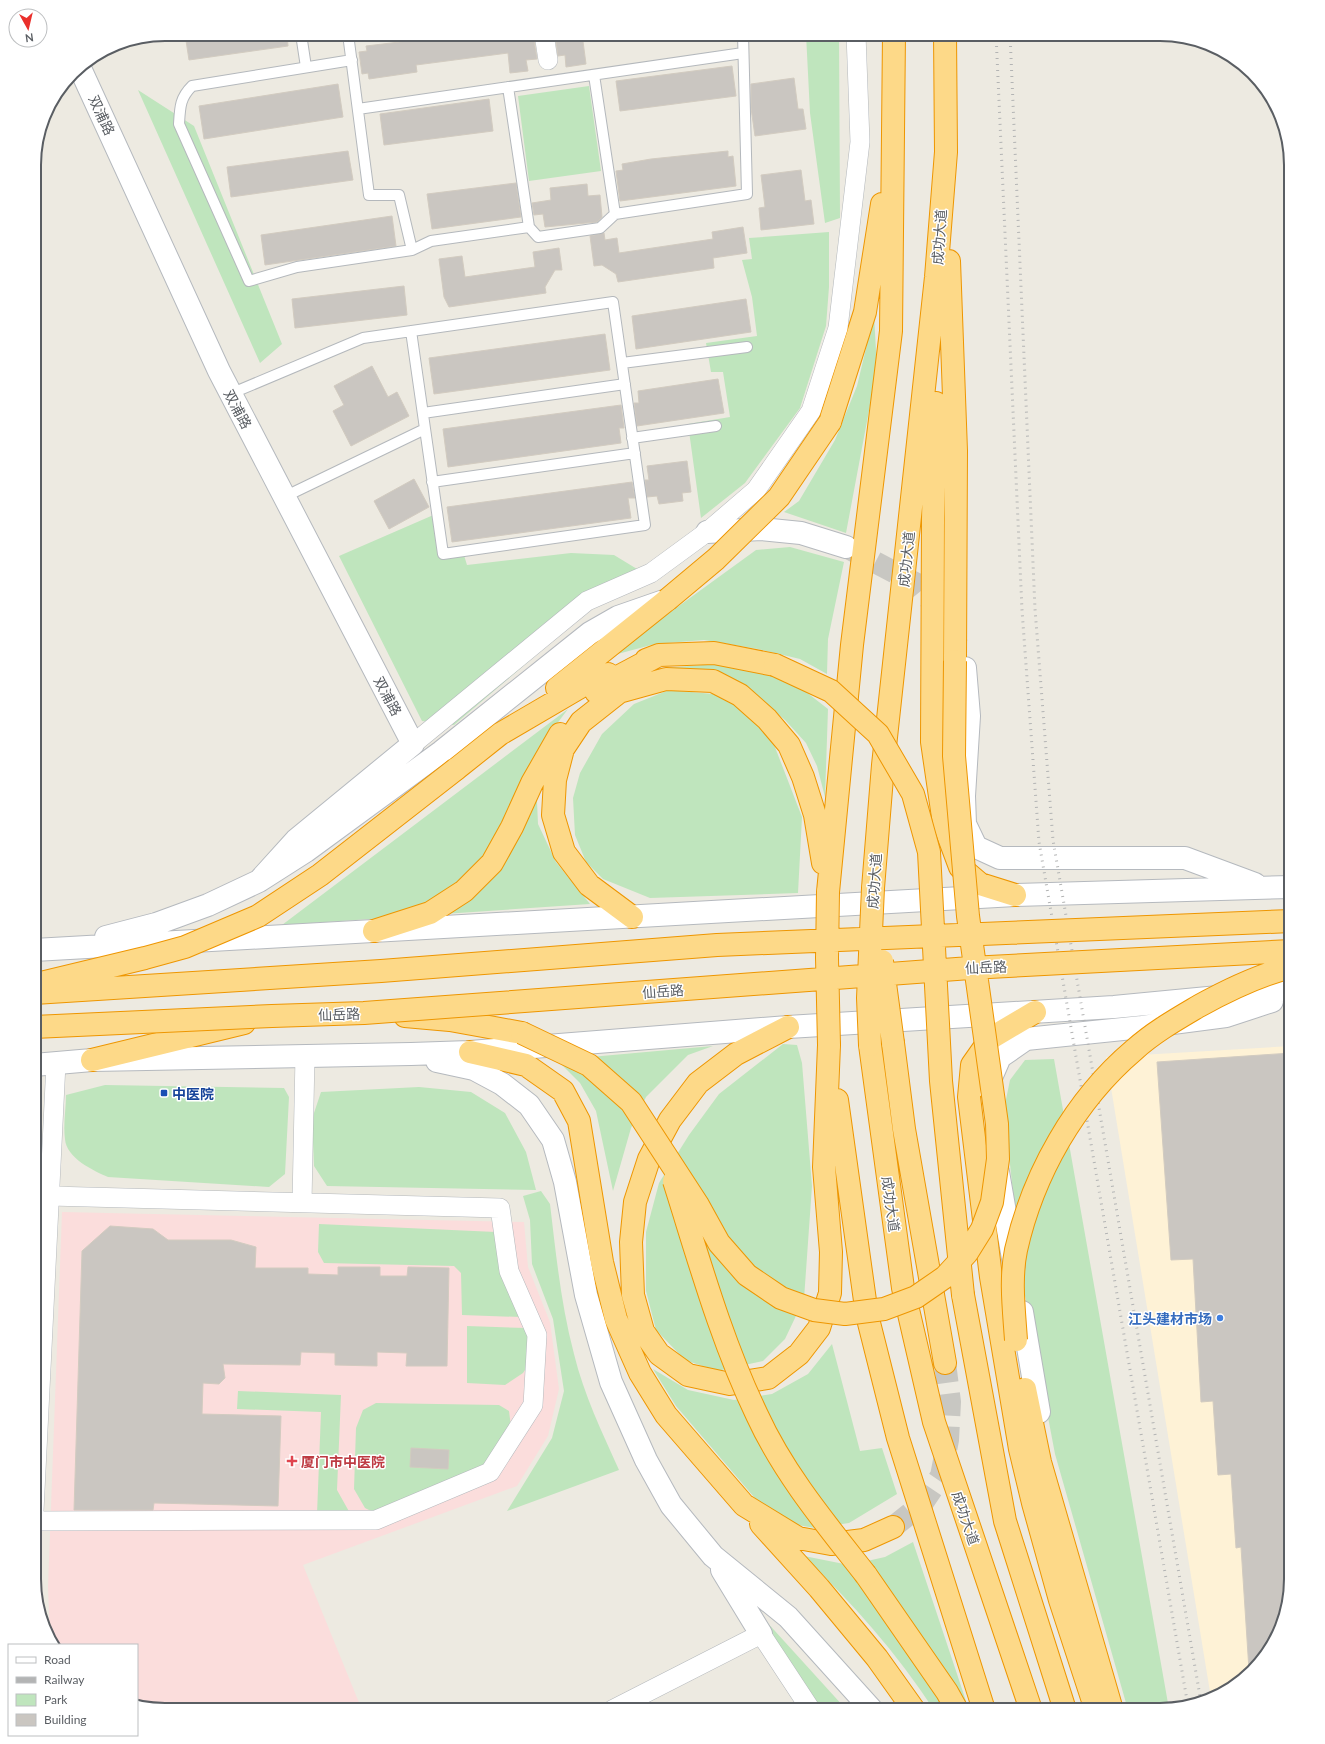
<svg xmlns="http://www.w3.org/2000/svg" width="1325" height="1744" viewBox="0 0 1325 1744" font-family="Lato,'Noto Sans SC',sans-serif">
<rect width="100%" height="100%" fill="#edeae1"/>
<!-- commercial -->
<path fill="#fef2d6" d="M1291,1046V1579L1274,1644L1232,1688L1211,1698L1106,1057Z"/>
<!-- medical -->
<path fill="#fbdddc" d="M62,1212L524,1222L528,1267L550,1322L559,1389L548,1436L517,1486L303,1565L362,1710H165L137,1702V1645H53L50,1638L48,1587Z"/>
<!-- green -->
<path fill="#bfe5bd" d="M806,34H839L840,218L825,223L810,113Z
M589,86L601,171L529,181L518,96Z
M138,90L194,126L282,344L260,363Z
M829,232V287L826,326L800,408L745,483L701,518L688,424L730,417L723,372H711L706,343L757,336L752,297L742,260L752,259L749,238Z
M874,315L877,368L846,533L784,512L799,501L835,440L857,386Z
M438,513L444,550L463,552L467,565L571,553L614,555L637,569L454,725L422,721L339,556Z
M790,547L844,562L828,639L827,674L800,659L758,649L704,640L655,644L610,656L756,550Z
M716,664L760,672L801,688L828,709L825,797L817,766L806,743L785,720L755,694L665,668Z
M669,690L713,694L744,708L773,742L802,817L798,893L650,898L603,879L586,862L575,835L573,798L580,773L602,734L634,704Z
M568,709L544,741L536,779L538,824L556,862L590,904L282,925Z
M783,1044L797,1045L802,1063L812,1186L804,1299L785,1339L763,1361L717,1371L685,1360L656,1330L646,1291V1232L659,1183L689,1135L719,1094Z
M713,1046L688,1055L646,1097L631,1128L613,1191L596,1111L580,1083L557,1060Z
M1054,1059L1169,1709L1128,1710L1055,1454L1023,1285L1004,1109L1010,1080L1025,1060Z
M105,1085L284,1088L289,1097L285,1174L269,1187L108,1177C94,1171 66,1158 65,1139C63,1125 66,1109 66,1095Z
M419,1087L471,1092L505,1113L526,1152L536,1190L327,1186L314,1166L312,1119L321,1092Z
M541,1191L550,1204C556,1254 561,1305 574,1354C584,1395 602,1432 619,1470L507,1511L552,1438L564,1391L553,1319L532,1264L530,1220L523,1196Z
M319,1224L496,1232L521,1317L462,1315L461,1273L454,1266L324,1263L318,1252Z
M467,1326L526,1328L531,1333V1361L523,1373L505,1385L467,1383Z
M832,1344L860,1451L882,1448L897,1494L849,1523L815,1528L786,1523L760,1504L676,1406L653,1369L688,1390L734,1400L772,1394L808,1374Z
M238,1391L341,1395L337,1490L351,1515L317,1514L321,1412L237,1409Z
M376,1403L499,1405L509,1411L511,1427L487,1469L375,1513L365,1508L354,1489L356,1428L363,1410Z
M913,1542L969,1710H934C897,1653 852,1603 804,1556L849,1565L885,1557Z
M755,1609L844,1707L846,1710H821Z"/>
<!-- building -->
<path fill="#cac6c1" stroke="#d2cbc0" d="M185,34H287L288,46L189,60Z
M415,34H533L537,59L526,60L528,71L510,73L508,53L416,65L417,72L369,79L368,73L362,74L359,52L367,51L366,46L416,40Z
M555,34H582L586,64L566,67L565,55L558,56Z
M732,66L736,96L620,111L616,81Z
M794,78L798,109H803L806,129L755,136L751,108V84Z
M338,84L343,117L204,139L199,106Z
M489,99L493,131L384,145L380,114Z
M348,151L353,180L231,197L227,167Z
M728,151V157L733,156L736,186L620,201L616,171L623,170L622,164L651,159Z
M801,170L805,201L811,200L814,224L761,230L759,208L765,207L761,175Z
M516,183L521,217L432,229L427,194Z
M587,184L588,196L600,195L602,217L597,222L545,227L543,214L534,215L532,203L551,200L550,188Z
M392,216L396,246L265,265L261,235Z
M743,227L747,253L713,258L714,268L618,282L616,274L602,265L594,266L590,236L604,233L605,240L617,238L619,253L713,239L712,232Z
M559,248L562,270H555L545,287L546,293L449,307L444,297L439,259L462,256L465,277L535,267L533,252Z
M404,286L407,315L295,328L292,299Z
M746,299L751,332L636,349L632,316Z
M605,334L610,370L434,394L429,358Z
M372,366L388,397L397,392L409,416L351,446L333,411L344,405L334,386Z
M718,379L724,413L637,426L634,403H639L638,391Z
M621,405L624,428H619L621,443L448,467L443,429Z
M687,461L691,492L682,493L683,501L659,504L657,496L647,497L645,480H649L647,466Z
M414,479L429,507L389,529L374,501Z
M632,482L635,498H628L631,518L452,542L447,507Z
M1291,1053V1579L1274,1644L1249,1670L1241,1547L1236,1548L1231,1474L1218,1475L1213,1401L1201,1402L1193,1259L1171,1260L1157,1062Z
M110,1226L153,1229L168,1240H231L256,1247L255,1268H308V1274L338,1275V1267H380V1276H407L408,1267L449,1268L447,1366H406L407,1353L377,1352V1366L335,1365V1353L301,1352L300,1365L223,1364L225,1378L219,1384L203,1383L202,1414L281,1416L278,1506L154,1503L153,1510H74L82,1251Z
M411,1448L449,1450L448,1469L410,1467Z"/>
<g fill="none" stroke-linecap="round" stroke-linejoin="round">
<!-- secondary-tunnel -->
<path stroke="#c8c7c2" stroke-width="22" stroke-dasharray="22 11" stroke-linecap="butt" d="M846,547L917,584L951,626L957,644"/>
<!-- highway-tunnel -->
<path stroke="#c8c7c2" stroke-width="22" stroke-dasharray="22 11" stroke-linecap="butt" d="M893,1527L922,1504L941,1476L948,1440L950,1402L945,1363"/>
<defs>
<path id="lane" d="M301,34L306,67
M348,34L369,195H399L412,250L431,241L529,227L538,237L600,228L615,214L747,194L743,34
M352,60L192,86C180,98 180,107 179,124L249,281L297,267L412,250
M594,75L615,214
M508,87L529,227
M358,109L743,53
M622,363L747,347
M230,394L363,338L613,302L645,525L443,554L411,331
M423,413L625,384
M632,438L716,426
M432,482L635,453
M284,497L425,429"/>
<path id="street" d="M544,34L548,60
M413,744L587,601L651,573L707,532L756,490L811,411L838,328L860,142L856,34
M302,1202L305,1056
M34,1511L56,1063
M34,1521L376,1520L490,1472L533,1405L537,1335L509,1271L500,1208L50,1196
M612,1710L761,1634L811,1710"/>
<path id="secondary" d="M79,66L219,371L413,744L296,840L259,881
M707,532L761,529L801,533L846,547
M965,668L969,716L964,796L965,824L976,847L1000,858H1185L1255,884
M106,937L156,924L208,905L259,881L306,851L441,752L590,633L618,617L664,601
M34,950L1015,895L1291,887
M437,1061L474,1069L502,1084L529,1105L553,1140L565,1182L586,1295L611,1382L646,1460L671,1505L713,1556L788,1617L872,1710
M34,1065L92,1060L411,1054L470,1052L788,1027L1114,1007L1291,990
M987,1087L1000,1057L1026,1039L1142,1027L1226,1016L1272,1001
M998,1172L1014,1264
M1022,1312L1039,1412
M722,1570L761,1634"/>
<path id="highway" d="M949,261L956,451L955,661
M936,403L933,519L932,742L944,824L960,867L980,884L1015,895
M830,422L865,312L882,204
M646,660L659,655L714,653L775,665
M557,688L667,600
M596,692L610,681L659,655
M456,769L500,734L594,679L608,674
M873,888L883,765L936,277L946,152L945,34
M828,892L852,645L891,331L894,34
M632,917L589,885L564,852L553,815L555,780L563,749L581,722L619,692L666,679L713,681L740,695L767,719L789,745L803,777L815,815L823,863
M374,931L430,913L464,891L492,863L512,827L532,783L560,734
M1035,1012L991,1038L972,1065L969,1097L991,1277L1020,1449L1033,1503L1060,1600L1096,1710
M405,1016L450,1020L522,1033
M788,1027L736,1054L698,1083L670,1120L649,1159L635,1202L631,1242L633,1295L643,1331L659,1354L688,1375L730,1384L768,1378L799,1354L819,1328L830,1293L831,1252L824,1167L829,1045
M893,1043L904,1129L945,1363
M870,1045L903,1288L934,1422L1031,1710
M470,1052L526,1065L563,1091L579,1121L602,1262L616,1319L640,1373L666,1415L744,1505L798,1538L831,1544L864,1540L893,1527
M92,1060L244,1023
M837,1100L867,1315L898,1438L984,1710
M963,1295L1005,1521L1065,1710
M1025,1389L1040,1462L1112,1710
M761,1524L819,1588L877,1658L914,1710
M866,1575L947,1692L957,1710"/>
</defs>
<!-- lane casing -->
<use href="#lane" stroke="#b4b8bc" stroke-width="12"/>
<!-- street casing -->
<use href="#street" stroke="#b4b8bc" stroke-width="20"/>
<!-- secondary casing -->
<use href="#secondary" stroke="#b5b9be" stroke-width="24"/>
<!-- highway casing -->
<use href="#highway" stroke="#ee9600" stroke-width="24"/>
<!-- lane -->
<use href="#lane" stroke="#fff" stroke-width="10"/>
<!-- street -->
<use href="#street" stroke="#fff" stroke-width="19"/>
<!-- secondary -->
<use href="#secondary" stroke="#fff" stroke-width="22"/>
<!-- highway -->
<use href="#highway" stroke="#fdd988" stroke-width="22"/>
<!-- rail -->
<path stroke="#b3b4b4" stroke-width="3" stroke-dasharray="1 5" stroke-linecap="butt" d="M996,34L1022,610L1039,842L1188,1706
M1010,34L1035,609L1053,840L1201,1702"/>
<defs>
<path id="highway-bridge" d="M667,600L716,559L779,497L830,422
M775,665L831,691L878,734L913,794L929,852L941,1081L963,1295
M828,892L827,958L829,1045
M882,961L893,1043
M41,983L145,958L185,947L258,916L320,875L456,769
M34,993L381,971L717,945L1291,921
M34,1027L272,1016L364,1013L970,968L1291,951
M522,1033L589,1065L631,1102L698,1205L719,1243L747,1275L781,1298L814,1310L845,1314L884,1309L916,1297L945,1277L967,1253L982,1229L992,1202L998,1159L997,1124L968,916L954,756L955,661
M870,1045L868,998L873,888
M674,1181C699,1260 721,1340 757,1415C784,1474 826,1524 866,1575
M1016,1340C1014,1310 1010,1279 1016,1250C1033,1174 1075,1100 1134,1050C1154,1032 1177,1019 1199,1006C1228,990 1259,975 1291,967"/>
</defs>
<!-- highway-bridge casing -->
<use href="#highway-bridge" stroke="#ee9600" stroke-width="24" stroke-linecap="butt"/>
<!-- highway-bridge -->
<use href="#highway-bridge" stroke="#fdd988" stroke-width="22"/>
</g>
<!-- markers -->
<rect fill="#1a4fb4" stroke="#fff" stroke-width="1.5" x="160" y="1089" width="8" height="8" rx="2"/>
<circle fill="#3f7fe0" stroke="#fff" stroke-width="1.5" cx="1220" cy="1318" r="4"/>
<path fill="#e0444e" stroke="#fff" stroke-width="1.5" d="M290 1455h4v4h4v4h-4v4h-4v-4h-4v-4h4z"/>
<g text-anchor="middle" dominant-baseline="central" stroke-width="3" stroke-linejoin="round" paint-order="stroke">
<!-- street labels -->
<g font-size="14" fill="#5a5e63" stroke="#fff">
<text transform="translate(102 115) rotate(65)">双浦路</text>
<text transform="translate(939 237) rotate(-86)">成功大道</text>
<text transform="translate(238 409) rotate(62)">双浦路</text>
<text transform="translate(906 559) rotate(-84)">成功大道</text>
<text transform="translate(388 696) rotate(62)">双浦路</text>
<text transform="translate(874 881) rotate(-86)">成功大道</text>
<text transform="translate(986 967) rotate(-3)">仙岳路</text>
<text transform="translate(663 991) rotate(-4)">仙岳路</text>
<text transform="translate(339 1014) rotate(-2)">仙岳路</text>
<text transform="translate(891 1204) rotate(82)">成功大道</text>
<text transform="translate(966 1518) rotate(71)">成功大道</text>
</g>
<!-- transit labels -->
<g font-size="14" font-weight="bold" fill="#164399" stroke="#fff" text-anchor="start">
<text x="172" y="1093">中医院</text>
</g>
<!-- shop labels -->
<g font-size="14" font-weight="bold" fill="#366cbe" stroke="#fff" text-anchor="end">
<text x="1212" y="1318">江头建材市场</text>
</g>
<!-- health labels -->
<g font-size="14" font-weight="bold" fill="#be3a42" stroke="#fff" text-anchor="start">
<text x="301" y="1461">厦门市中医院</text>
</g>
</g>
<!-- crop -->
<path d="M0 0H1325V1744H0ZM165 41H1160A124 124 0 0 1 1284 165V1579A124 124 0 0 1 1160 1703H165A124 124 0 0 1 41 1579V165A124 124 0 0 1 165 41Z" fill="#fff" fill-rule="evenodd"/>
<path fill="none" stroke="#5a5e63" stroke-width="2" d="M165 41H1160A124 124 0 0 1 1284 165V1579A124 124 0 0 1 1160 1703H165A124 124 0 0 1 41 1579V165A124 124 0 0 1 165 41Z"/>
<!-- legend -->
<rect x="8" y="1644" width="130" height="92" fill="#ffffff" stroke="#bdbfc1"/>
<rect x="16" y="1657" width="20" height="6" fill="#ffffff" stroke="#bdbfc1"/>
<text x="44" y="1664" font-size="12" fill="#5a5e63">Road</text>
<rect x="16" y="1677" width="20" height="6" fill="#b3b4b4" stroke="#bdbfc1"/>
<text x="44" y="1684" font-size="12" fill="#5a5e63">Railway</text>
<rect x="16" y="1694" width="20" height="12" fill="#bfe5bd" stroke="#bdbfc1"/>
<text x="44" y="1704" font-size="12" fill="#5a5e63">Park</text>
<rect x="16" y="1714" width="20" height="12" fill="#cac6c1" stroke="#bdbfc1"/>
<text x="44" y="1724" font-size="12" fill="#5a5e63">Building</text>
<!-- north arrow -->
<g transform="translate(28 28) rotate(172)"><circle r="19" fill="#ffffff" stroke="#bdbfc1"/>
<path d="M0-3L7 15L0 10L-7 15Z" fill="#ea2f2b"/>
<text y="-6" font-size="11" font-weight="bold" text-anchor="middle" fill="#5a5e63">N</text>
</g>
</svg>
